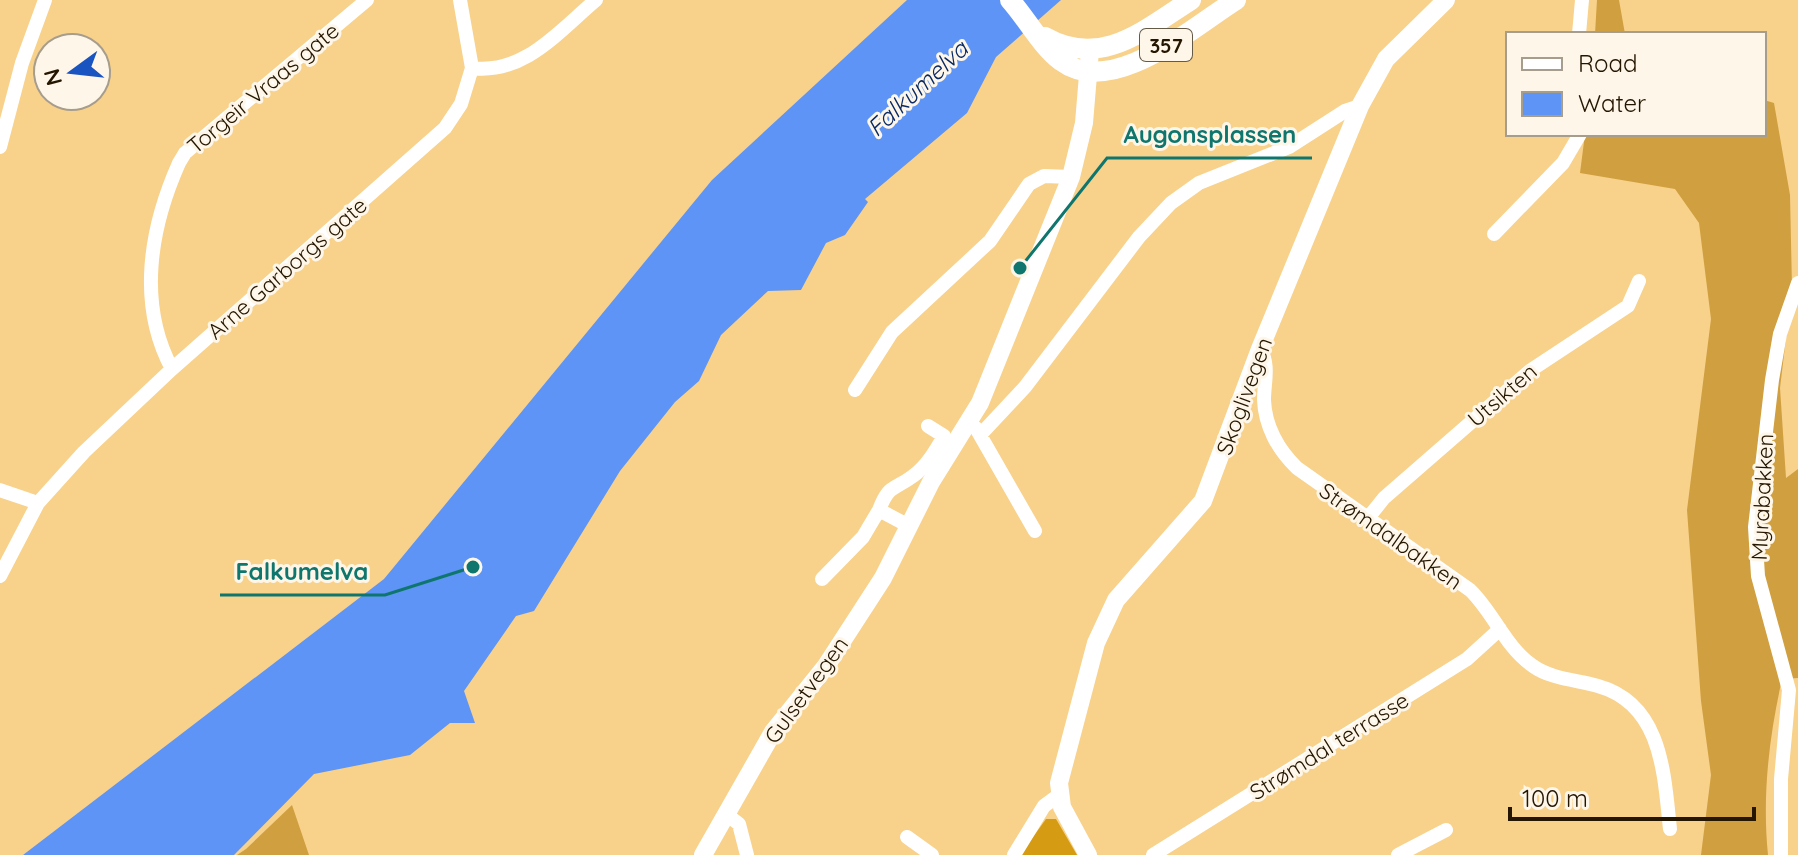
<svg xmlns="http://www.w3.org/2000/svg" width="1798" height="855" viewBox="0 0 1798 855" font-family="Quicksand,sans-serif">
<rect width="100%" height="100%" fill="#f8d18b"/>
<!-- green -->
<path fill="#d59b13" d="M1046,819H1056L1077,855H1020Z"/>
<!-- forest -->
<path fill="#d09f3f" d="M1597,0H1619L1625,34H1595Z
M1764,100L1774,103L1790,195L1792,288L1780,388L1786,478L1798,469V678L1782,679C1769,737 1762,796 1768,855H1701L1711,775L1701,701L1687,510L1711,319L1699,223L1675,189L1580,173L1585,134H1764Z
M292,805L309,855H237L246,849Z"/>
<!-- water -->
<path fill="#5d94f5" d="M907,0H1061L996,57L967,113L865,199L868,202L845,235L826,243L801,290L768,291L721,335L699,381L675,402L620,471L534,611L516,616L464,691L475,723H450L410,755L314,774L234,855H23L384,579L712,180Z"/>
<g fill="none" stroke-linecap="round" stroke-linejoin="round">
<!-- street -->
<path stroke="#fff" stroke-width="14" d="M460,0L472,68
M1579,34L1582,0
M0,147L22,63L45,0
M1494,234L1563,163L1580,134
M1260,349C1270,364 1264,383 1264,400C1265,426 1278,450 1297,468L1470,590C1494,613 1505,647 1533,666C1551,679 1577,680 1598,686C1662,704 1664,773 1670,829
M172,369C137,304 150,228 179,163L185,153L367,0
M855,390L892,332L990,241L1029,184L1044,176L1071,177
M976,428L1035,531
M982,433L1025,387L1139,237L1171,203L1199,183L1289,147L1345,111L1360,106
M0,490L38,503
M879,510C889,484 893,491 913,476C927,466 936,450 944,436L928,426
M1368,518L1384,498L1531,370L1628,306L1639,281
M0,576L38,503L84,452L172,369L445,128L461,104L472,68C524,75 559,31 596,0
M822,579L863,537L879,510L909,526
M726,814L739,824L747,855
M907,837L932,855
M1014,855L1044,806L1059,795
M1153,855L1467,659L1500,629
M1398,855L1446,830
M1781,855V779L1789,690L1758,576L1755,527L1772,380L1780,334L1798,283"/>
<!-- secondary -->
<path stroke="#fff" stroke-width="18" d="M703,855L773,732L826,666L883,578L931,482L980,403L1071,177L1084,123L1090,51
M1088,855L1062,807L1059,783L1096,643L1116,600L1203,501L1260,349L1360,106L1386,59L1446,0"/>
<!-- primary -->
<path stroke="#fff" stroke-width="20" d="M1010,0C1027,19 1041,46 1061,61C1112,99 1193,27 1236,0
M1045,37C1101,69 1144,30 1191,0"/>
</g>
<g text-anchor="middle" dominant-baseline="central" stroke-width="6" stroke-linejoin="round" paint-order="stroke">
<!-- shield labels -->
<rect fill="#fef7e9" stroke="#655a46" stroke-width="2" x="1140" y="29" width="52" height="32" rx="6"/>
<g font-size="20" font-weight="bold" fill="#241600">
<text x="1166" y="45">357</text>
</g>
<!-- street labels -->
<g font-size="22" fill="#241600" stroke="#fef7e9">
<text transform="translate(263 88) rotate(-40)">Torgeir Vraas gate</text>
<text transform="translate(287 268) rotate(-41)">Arne Garborgs gate</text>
<text transform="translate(1502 395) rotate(-41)">Utsikten</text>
<text transform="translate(1244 396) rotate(-70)">Skoglivegen</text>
<text transform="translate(1762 497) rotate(-87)">Myrabakken</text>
<text transform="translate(1391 536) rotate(35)">Strømdalbakken</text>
<text transform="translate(806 690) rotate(-54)">Gulsetvegen</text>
<text transform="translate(1329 746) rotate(-32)">Strømdal terrasse</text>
</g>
<!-- water labels -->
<g font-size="24" font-style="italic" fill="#082965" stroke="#fef7e9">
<text transform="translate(917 88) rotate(-43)">Falkumelva</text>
</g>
</g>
<!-- callouts -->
<path fill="none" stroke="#0f766e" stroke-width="3" d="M1020 268L1107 158H1312M473 567L385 595H220"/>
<g fill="#0f766e" stroke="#fef7e9" stroke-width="3">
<circle cx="1020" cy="268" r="8"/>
<circle cx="473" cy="567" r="8"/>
</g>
<g font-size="24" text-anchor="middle" font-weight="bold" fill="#0f766e" stroke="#fef7e9" stroke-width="6" stroke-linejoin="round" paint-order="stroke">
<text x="1210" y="143">Augonsplassen</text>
<text x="302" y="580">Falkumelva</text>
</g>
<!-- legend -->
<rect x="1506" y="32" width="260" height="104" fill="#fef7e9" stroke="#a79d8c" stroke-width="2"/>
<rect x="1522" y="58" width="40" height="12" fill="#ffffff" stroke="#a79d8c" stroke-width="2"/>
<text x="1578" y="72" font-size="24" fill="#241600">Road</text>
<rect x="1522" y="92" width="40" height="24" fill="#5d94f5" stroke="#a79d8c" stroke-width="2"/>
<text x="1578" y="112" font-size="24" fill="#241600">Water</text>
<!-- north arrow -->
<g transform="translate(72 72) rotate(255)"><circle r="38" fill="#fef7e9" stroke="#a79d8c" stroke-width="2"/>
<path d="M0-6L14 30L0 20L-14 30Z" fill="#1954c0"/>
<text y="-12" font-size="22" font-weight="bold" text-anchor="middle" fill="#241600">N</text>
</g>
<!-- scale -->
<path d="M1510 807v12h244v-12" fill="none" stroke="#241600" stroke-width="4"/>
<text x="1522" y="807" font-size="24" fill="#241600" stroke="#fef7e9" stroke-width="6" paint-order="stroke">100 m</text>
</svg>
